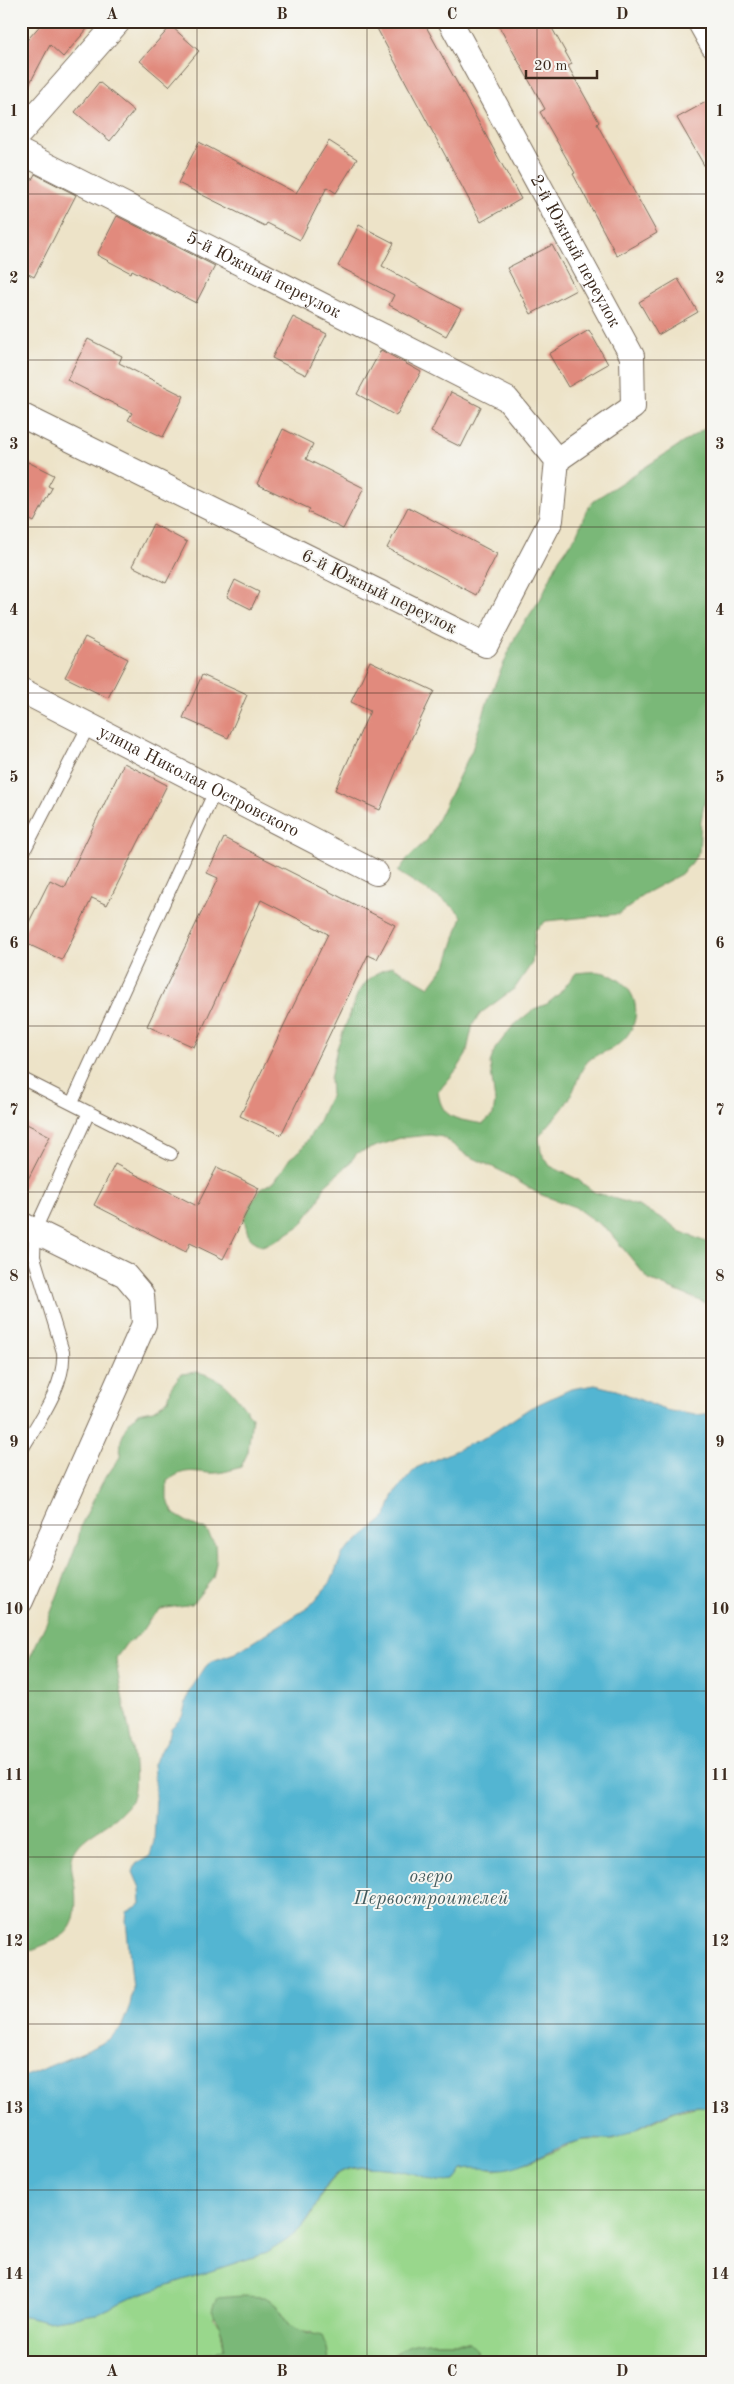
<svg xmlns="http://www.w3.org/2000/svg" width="734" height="2384" viewBox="0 0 734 2384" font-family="'Old Standard TT',serif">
<rect width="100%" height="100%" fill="#f6f6f2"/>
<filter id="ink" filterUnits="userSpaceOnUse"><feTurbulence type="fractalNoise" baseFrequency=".02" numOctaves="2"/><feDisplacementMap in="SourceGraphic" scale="10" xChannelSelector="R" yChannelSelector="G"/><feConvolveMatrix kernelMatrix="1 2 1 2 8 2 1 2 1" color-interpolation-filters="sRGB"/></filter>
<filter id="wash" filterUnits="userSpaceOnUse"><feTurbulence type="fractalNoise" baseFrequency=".0096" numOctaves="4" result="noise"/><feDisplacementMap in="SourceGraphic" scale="20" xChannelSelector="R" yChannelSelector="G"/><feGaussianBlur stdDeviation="1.12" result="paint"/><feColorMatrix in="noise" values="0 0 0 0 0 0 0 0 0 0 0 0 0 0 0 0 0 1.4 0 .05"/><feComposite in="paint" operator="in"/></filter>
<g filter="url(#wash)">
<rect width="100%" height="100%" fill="#ede3c8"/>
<!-- green -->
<path fill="#99d78c" stroke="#6a8055" d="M700,2106H707L713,2110V2363H478L477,2350L469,2342H428L395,2353L391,2363H329L327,2348L311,2332L298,2330L288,2324L277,2304L213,2318L220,2326L224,2348C208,2359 188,2350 173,2363H21V2315L47,2321L96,2314L137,2295L266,2253C278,2246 290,2238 300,2229C322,2209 321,2170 357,2168C373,2166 392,2168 407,2171C426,2176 434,2184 455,2181L463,2169L482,2167L495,2170L529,2162L581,2140H613L673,2112Z"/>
<!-- forest -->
<path fill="#7ab878" stroke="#5a714b" d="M713,423V755L701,821L699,852L691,864L681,874L642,895L632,905L619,914L546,921L535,930L532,963L515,988L481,1013L473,1024L466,1055L458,1068L438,1092C442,1121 459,1119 483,1124L493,1115L495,1102L490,1063L495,1049L512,1027L534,1009L547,1004L559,994L576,973C587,972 601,970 610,975C636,986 644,1015 626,1037C615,1051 596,1053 588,1061C578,1072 577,1086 569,1099C561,1113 548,1124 539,1137L541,1152L550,1166L577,1179L594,1192L638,1206L667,1221L679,1231L713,1245V1306L649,1280L607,1229L586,1215L575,1207L539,1194L501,1171L465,1154L443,1137L430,1135L400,1138L357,1153L348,1165L325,1185L319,1200L301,1225L276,1241L262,1246L249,1238L244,1219L253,1200L262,1188L275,1181L290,1158L301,1150L317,1125L331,1094L330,1079L337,1048L357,995L367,981L377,973L392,966L429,987L447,963L462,916L452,906L398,872L407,859L428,839L472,750L488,700L516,635L541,598L559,559L576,536L587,509L596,499Z
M197,1372C228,1379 233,1394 252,1417L248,1452L241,1467C231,1470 220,1474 209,1473C189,1471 184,1469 167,1481V1499L174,1514L189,1523L206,1530L215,1544L216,1562L213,1578L192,1604L161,1609L149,1620L140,1634L126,1644L116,1658C118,1692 144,1770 131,1801C129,1804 124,1809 121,1812C107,1828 78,1836 72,1858C70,1866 74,1880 75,1888C80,1940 60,1936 21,1955V1803L25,1800L21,1790V1700L30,1657L50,1615L78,1541L81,1525L102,1483L120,1457L121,1440L127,1425L138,1413L153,1410L168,1400L172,1386L181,1374Z
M241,2296L265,2297L277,2304L288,2324L298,2330L322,2336L327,2348L329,2363H173C188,2350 208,2359 224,2348C224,2341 223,2334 220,2327C214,2313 209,2314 218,2298Z
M428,2342H469L477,2350L478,2363H391C399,2345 410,2344 428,2342Z"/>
<!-- water -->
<path fill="#53b5d2" stroke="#477078" d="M595,1385L616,1390L665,1410L696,1415L713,1413V2110C690,2095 642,2127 621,2137C608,2143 597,2137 583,2140C557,2145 535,2162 509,2168C494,2171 481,2166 463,2169L455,2181C434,2184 427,2176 407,2172C393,2168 376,2167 361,2167C322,2169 324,2199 305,2223C295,2236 280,2245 266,2253L137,2295L96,2314L47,2321L21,2315V2078L88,2050L109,2039L121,2028L130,2005L133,1989L126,1921L127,1912L141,1904L140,1888L133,1872L136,1864L150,1856L154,1841L156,1798L153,1764L169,1737L171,1728L182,1717L189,1692L206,1666L212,1661L235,1653L309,1607L330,1583L343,1553L386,1517L394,1494L416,1468L488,1436L530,1408L571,1389Z"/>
<g id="blocks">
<!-- building -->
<path fill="#e18a7d" d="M44,21H94L63,57L50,45L21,100V47Z
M373,21H423L521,199L481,222Z
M496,21H548L572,64L568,66L599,122L597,124L657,233L617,256L573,174L575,173L540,112L545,109Z
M171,26L199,51L169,86L140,61Z
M99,82L134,111L110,141L75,112Z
M713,98V181L677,118Z
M329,141L357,159L336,193L327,187L300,240L267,223L265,226L178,183L199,142L296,193Z
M35,174L76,195L34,277L21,270V199Z
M117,216L215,266L196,303L132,270L131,273L97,255Z
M359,225L394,243L382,266L461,309L446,336L389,305L394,295L338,266Z
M552,245L576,290L531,314L507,268Z
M678,279L698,312L658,335L639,302Z
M293,317L327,334L306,375L272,358Z
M589,330L608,364L568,387L549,354Z
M88,339L122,356L119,363L184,396L163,437L128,420L132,413L67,380Z
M381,350L421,372L396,416L357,394Z
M451,392L481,407L461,447L431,432Z
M283,429L313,444L306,459L364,488L343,529L308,512L310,509L257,484Z
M28,462L54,475L48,486L52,488L34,522L21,515V475Z
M408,507L497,554L476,595L387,548Z
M153,524L187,542L166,583L132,566Z
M235,580L259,592L251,609L227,597Z
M85,637L128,659L108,698L65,677Z
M370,661L434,691L402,758L380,810L335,790L370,711L351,702Z
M202,675L247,695L228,738L183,718Z
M124,763L167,785L107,905L92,898L62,960L21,941V938L50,880L64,887Z
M224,838L395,925L377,959L368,955L281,1135L240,1116L328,934L261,900L194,1047L147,1026L218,878L207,873Z
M21,1121L50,1136L21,1193Z
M115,1164L197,1206L217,1167L259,1188L223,1259L190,1243L186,1252L94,1205Z"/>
</g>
</g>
<g filter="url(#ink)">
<use href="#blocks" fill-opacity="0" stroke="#796b5a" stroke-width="1"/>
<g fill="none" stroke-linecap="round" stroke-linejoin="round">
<defs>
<path id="lane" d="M21,857L89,725
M21,1078L171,1154
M72,1103L215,791
M21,1451C37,1423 66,1385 63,1352L34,1257L35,1230L89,1112"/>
<g id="street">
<path id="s1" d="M450,21L632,356L633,407L557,460"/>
<path d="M699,21L713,46"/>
<path d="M21,132L119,21"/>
<path id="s2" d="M21,152L507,399L557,460L551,520L486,645L21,415"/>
<path id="s3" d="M21,690L376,873"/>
<path d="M21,1224L125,1275L142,1295L144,1324L21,1601"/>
</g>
</defs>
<!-- lane casing -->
<use href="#lane" stroke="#796b5a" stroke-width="14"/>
<!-- street casing -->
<use href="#street" stroke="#796b5a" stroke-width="26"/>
<!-- lane -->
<use href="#lane" stroke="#fff" stroke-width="12"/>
<!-- street -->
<use href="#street" stroke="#fff" stroke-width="24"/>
</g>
</g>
<!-- grid -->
<path fill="none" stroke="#3b2a1e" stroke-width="1" stroke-opacity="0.55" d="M197,21V2363M367,21V2363M537,21V2363M21,194H713M21,360H713M21,527H713M21,693H713M21,859H713M21,1026H713M21,1192H713M21,1358H713M21,1525H713M21,1691H713M21,1857H713M21,2024H713M21,2190H713"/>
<g text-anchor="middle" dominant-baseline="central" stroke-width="4" stroke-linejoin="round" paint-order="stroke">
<!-- street labels -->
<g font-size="18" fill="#3b2a1e" stroke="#f6f6f2">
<text stroke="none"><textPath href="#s1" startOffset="262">2-й Южный переулок</textPath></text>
<text stroke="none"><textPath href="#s2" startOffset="272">5-й Южный переулок</textPath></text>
<text transform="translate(379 592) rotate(26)">6-й Южный переулок</text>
<text stroke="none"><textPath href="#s3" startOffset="200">улица Николая Островского</textPath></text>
</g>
<!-- water labels -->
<g font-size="19" font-style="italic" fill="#435b5d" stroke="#f6f6f2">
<text x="431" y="1877">озеро<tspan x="431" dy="22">Первостроителей</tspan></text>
</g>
</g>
<!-- margin -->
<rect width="734" height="2384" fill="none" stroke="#f6f6f2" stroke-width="55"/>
<!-- scale -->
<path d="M526 70v8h71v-8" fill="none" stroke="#3b2a1e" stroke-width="2.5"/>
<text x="534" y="70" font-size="15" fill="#3b2a1e" stroke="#f6f6f2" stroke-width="4" paint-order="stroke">20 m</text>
<rect x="28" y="28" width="678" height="2328" fill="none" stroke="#3b2a1e" stroke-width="2"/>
<g font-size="16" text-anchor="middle" font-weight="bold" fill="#3b2a1e">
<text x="112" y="19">A</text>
<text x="282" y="19">B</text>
<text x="452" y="19">C</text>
<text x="622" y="19">D</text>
<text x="14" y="116">1</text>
<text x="720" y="116">1</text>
<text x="14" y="283">2</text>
<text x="720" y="283">2</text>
<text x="14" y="449">3</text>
<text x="720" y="449">3</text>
<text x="14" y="615">4</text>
<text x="720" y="615">4</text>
<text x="14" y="782">5</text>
<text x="720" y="782">5</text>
<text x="14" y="948">6</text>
<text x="720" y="948">6</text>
<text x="14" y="1115">7</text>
<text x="720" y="1115">7</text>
<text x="14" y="1281">8</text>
<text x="720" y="1281">8</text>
<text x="14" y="1447">9</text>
<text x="720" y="1447">9</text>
<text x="14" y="1614">10</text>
<text x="720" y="1614">10</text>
<text x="14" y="1780">11</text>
<text x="720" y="1780">11</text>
<text x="14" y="1946">12</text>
<text x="720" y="1946">12</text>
<text x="14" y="2113">13</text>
<text x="720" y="2113">13</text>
<text x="14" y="2279">14</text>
<text x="720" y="2279">14</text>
<text x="112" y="2376">A</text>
<text x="282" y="2376">B</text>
<text x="452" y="2376">C</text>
<text x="622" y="2376">D</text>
</g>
</svg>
